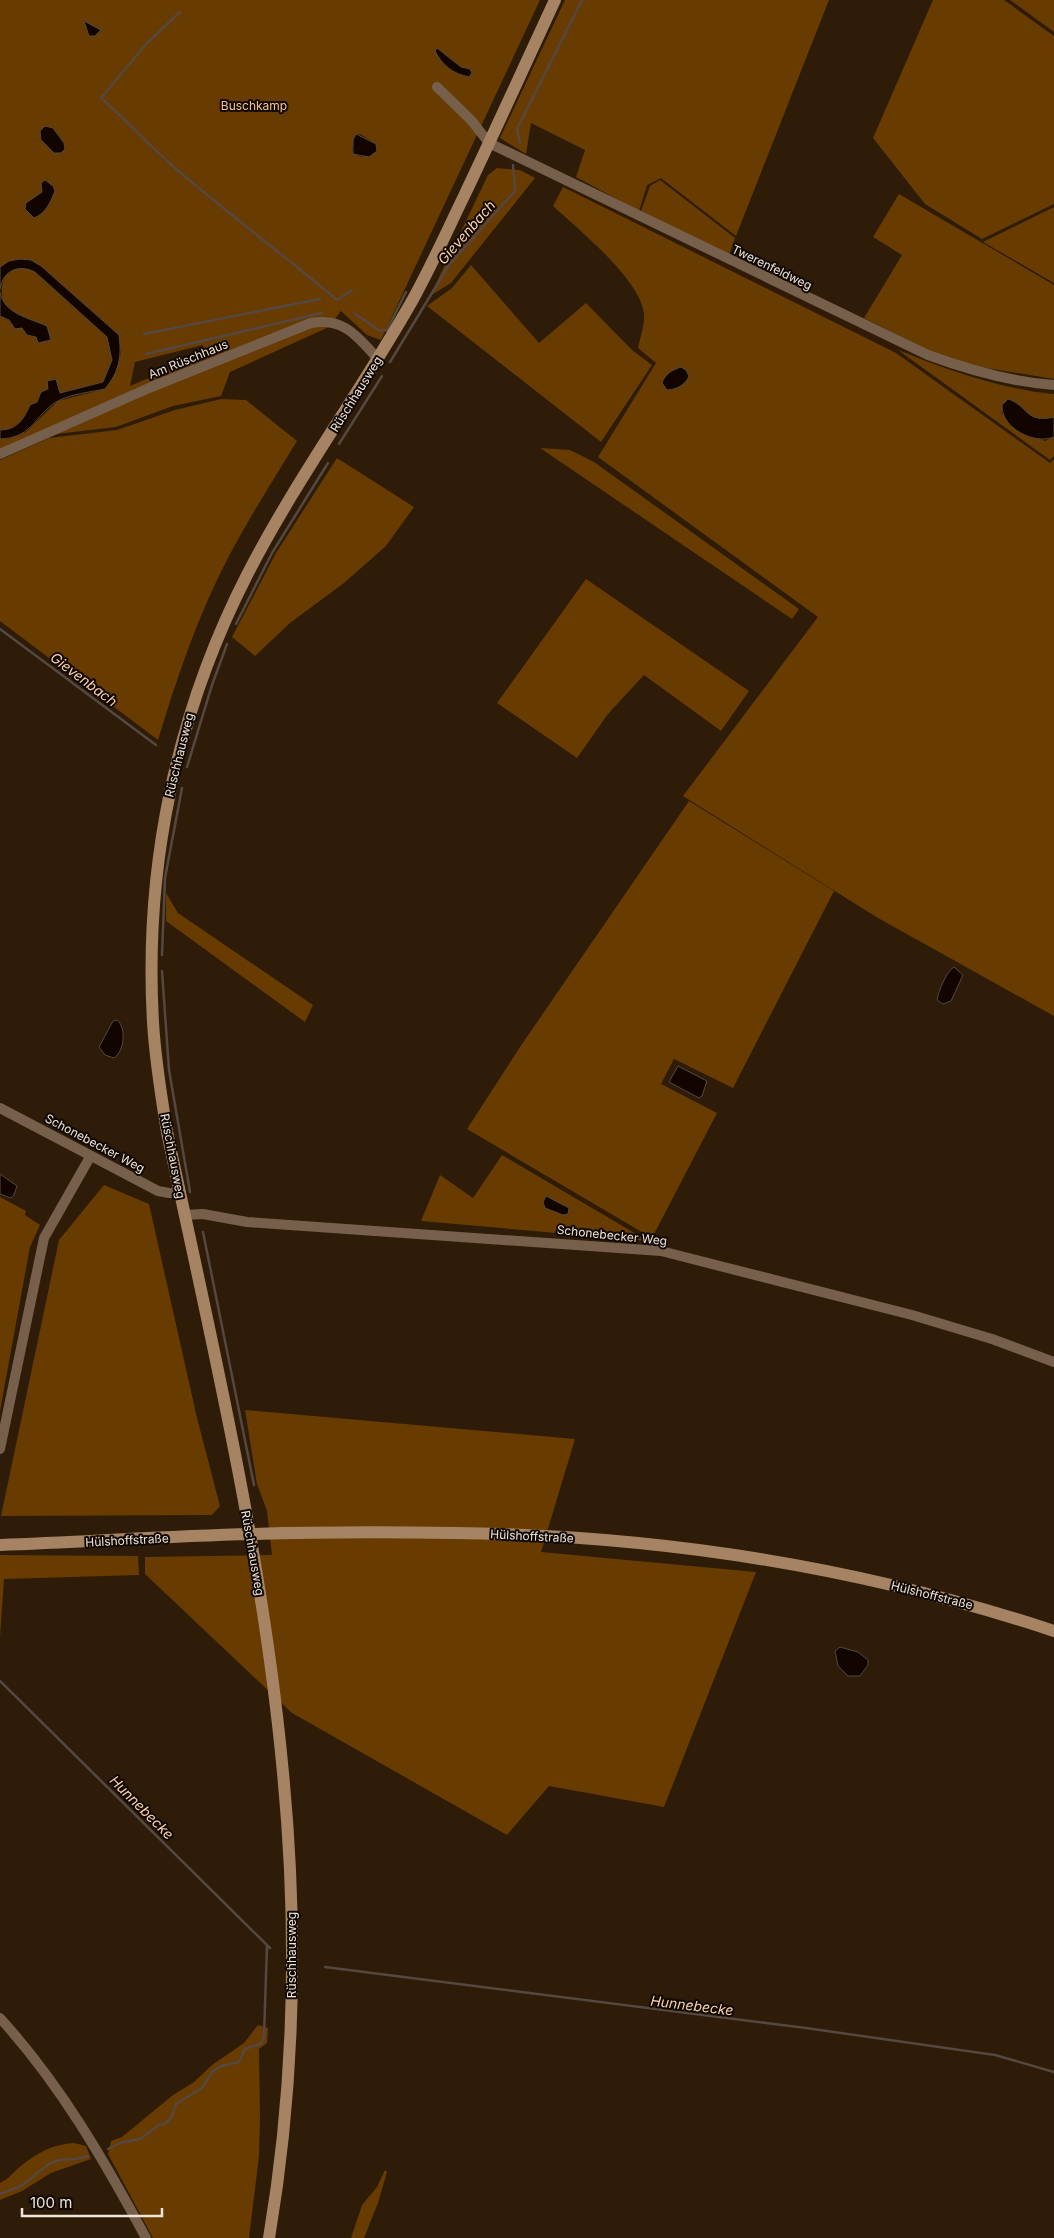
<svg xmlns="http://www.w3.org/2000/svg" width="1054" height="2238" viewBox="0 0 1054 2238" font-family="Inter,sans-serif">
<rect width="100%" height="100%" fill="#2e1c09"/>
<!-- green -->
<path fill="#683b00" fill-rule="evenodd" d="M0,0H540L381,340L367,335L341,311L329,327L230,372L221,396L173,406L116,427L48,435L0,452V439H9L26,432L58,401L105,389L121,354L119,335L41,266L9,261L0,267ZM437,49L461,67L470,69L452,70ZM360,134L376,144L362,157L353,154L352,149L355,135ZM45,180L48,181L34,218L25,209L26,203L42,192L41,183ZM203,345V355L130,386L135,362Z
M565,0H829L736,236L661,178L647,185L639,211L576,177L585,150L531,123L526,154L500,138Z
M933,0H1004L1054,36V204L982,239L925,204L873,138Z
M1010,0H1054V32Z
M497,168L520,170L535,178L451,283L430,296L488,175Z
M660,180L735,238L728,258L641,211L650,186Z
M563,187L896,353L1050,463L1054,459V1016L878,918L683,796L818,617L598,457L656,363L638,348C640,338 645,324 644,314C641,280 578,229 553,206Z
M899,194L1054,285V379L980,367L944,358L864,318L902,255L873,237Z
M1054,207V283L983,242Z
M471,265L539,343L586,303L632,350L652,365L601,442L427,306L452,288Z
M26,267L35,272L107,337L112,360L103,382L60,393L48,389L37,402L30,405C24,419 17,430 0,430V316L22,328L27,335L36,337L47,326C35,321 18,317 8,309C0,301 0,282 7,274C13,269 19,268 26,267Z
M898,350C948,370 1000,389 1054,394V417C1034,421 1027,415 1014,401L1001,412L1011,426L1045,441L1054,437V456L1050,460Z
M221,399L246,400L297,441C274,479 250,516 229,556C198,615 177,677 158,740L0,621V460L49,438L117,430L175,410Z
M540,448L570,450L594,462L799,609L792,619Z
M337,458L414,507L386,546L344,583L290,623L255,656L232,637L276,553Z
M586,579L749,691L721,731L644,675L608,714L577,758L497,703Z
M689,801L834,891L733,1088L674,1059L661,1084L717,1113L652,1238L467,1129L520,1047Z
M166,893L178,913L313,1005L305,1022L166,921Z
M502,1155L648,1241L421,1221L440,1175L473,1198Z
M104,1185L149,1204L197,1418L220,1506L212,1515L1,1516L59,1240Z
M0,1197L26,1211L25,1215L40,1225L30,1247L0,1411Z
M245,1410L575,1439L541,1552L756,1572L664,1807L549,1786L507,1835L292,1713L145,1574V1557L272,1555L267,1511L257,1484Z
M0,1555L138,1556L139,1575L4,1579L0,1637Z
M258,2025L268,2028L267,2043L259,2049L260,2118L259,2156L249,2238H153L108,2154L111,2141L122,2137L173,2095L194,2082L212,2065L244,2043Z
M74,2143L86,2146L91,2159L51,2173L22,2191L0,2200V2183C9,2179 13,2172 21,2166C37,2153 53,2144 74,2143Z
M385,2170L387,2172L378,2203L364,2238H351L362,2205L377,2187Z"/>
<!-- water -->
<path fill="#120500" stroke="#554841" d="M84,21L101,30L95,36H89Z
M437,48L461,67L470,69L472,73L469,77C453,74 442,65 435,51Z
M45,126L53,128L64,143L65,149L61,153H54L41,140L40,131Z
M356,134L376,144L377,151L369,157L353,154V140Z
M45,180L53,186L55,191C50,203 46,213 34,218L25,209L26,203L42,192L41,183Z
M20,259L31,260L41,266L119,335C122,357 119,372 105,389C90,392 73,394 60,400C36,411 35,438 0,439V430C17,430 24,419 30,405L37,402L41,392L48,389L47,381L56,379L60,393L103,382L112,360L107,337L35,272C19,264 3,270 0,289V267L9,261Z
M0,293C5,314 29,318 47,326L51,340L38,343L36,337L27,335L22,328L15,329L9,320L0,316Z
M681,367L686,370L689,376C686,385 675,390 667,390L662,383C665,374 672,370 681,367Z
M1008,399C1028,405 1025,424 1054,417V437C1034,445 1001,428 1002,405Z
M954,967L963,975L951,1001L943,1004L937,1000C939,990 946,972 954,967Z
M117,1020C127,1028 124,1052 114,1058L105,1055L99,1047L113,1021Z
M678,1066L707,1081L702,1096L699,1098L669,1082Z
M0,1174L17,1186L14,1195L11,1198L0,1194Z
M546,1196L569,1208L568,1214L563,1215L545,1208L543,1202Z
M840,1647L858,1652L868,1660V1665L860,1676H848L838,1666L835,1651Z"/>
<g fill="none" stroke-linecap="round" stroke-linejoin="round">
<!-- stream -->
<path stroke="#554841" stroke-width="2.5" d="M180,12L147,43L101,98C129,122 154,151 182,174C233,217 286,257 337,300L352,290
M520,143L517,129L582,0
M354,313L380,331L387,330L406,292
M144,334L320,299
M146,354L322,313
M390,362L449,265L515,191L513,165
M339,444L382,376
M236,624L272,553L328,463
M0,629L156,745
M187,767L212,685L227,644
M162,955L165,878L182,788
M162,971L169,1070L190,1192
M203,1232L254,1485
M0,1681L270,1948
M325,1967L806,2028L995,2055L1054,2072
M108,2149L120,2143L140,2139L159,2125L165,2124L171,2118L176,2104L202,2088L213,2071L221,2066L239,2062L245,2049L262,2043L264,2036L267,1945
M0,2194L21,2186L49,2164L59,2160L76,2159L88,2156"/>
<!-- minor -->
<path stroke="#76604c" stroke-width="10" d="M437,87L471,120L489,143L928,355C969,370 1010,382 1054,385
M0,454L149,388L311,323C344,317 358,337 378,359
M0,1108L158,1191L169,1193H180
M185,1215L203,1214L247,1222L661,1251L912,1315L992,1339L1054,1362
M0,1449L44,1238L90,1157
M0,2018C60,2084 104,2160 146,2238"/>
<!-- secondary -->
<path stroke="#a68463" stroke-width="12" d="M0,1545C84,1542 167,1536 251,1534C319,1532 387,1532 454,1533C658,1535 861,1567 1054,1631
M269,2238C295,2085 298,1928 283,1773C263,1556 212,1344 167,1132C161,1095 155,1059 153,1022C144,867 176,714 247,575C295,481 360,393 412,301C431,267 447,231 464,196C495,131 525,65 555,0"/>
</g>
<g text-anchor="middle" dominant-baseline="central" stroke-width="4" stroke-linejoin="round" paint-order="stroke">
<!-- park labels -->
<g font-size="12" fill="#fdc38b" stroke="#100903">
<text x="254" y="105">Buschkamp</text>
</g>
<!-- street labels -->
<g font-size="12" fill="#f0e3d8" stroke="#100903">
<text transform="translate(772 267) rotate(26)">Twerenfeldweg</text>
<text transform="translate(188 359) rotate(-22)">Am Rüschhaus</text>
<text transform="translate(356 394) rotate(-58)">Rüschhausweg</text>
<text transform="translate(179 755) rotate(-76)">Rüschhausweg</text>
<text transform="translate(95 1143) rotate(28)">Schonebecker Weg</text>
<text transform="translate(173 1156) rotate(79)">Rüschhausweg</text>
<text transform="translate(612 1235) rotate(6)">Schonebecker Weg</text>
<text transform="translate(532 1536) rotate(3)">Hülshoffstraße</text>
<text transform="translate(127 1540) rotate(-3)">Hülshoffstraße</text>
<text transform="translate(253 1553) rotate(80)">Rüschhausweg</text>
<text transform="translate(932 1595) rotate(14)">Hülshoffstraße</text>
<text transform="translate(291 1955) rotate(-90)">Rüschhausweg</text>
</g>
<!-- water labels -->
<g font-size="14" font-style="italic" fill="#ffd3a9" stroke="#100903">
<text transform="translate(466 232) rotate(-49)">Gievenbach</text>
<text transform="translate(84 679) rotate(37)">Gievenbach</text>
<text transform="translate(142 1807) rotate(45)">Hunnebecke</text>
<text transform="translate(692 2005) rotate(7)">Hunnebecke</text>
</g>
</g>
<!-- scale -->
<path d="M22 2208v8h140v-8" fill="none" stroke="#f0e3d8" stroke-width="2.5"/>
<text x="30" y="2208" font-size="15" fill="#f0e3d8" stroke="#100903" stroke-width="4" paint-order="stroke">100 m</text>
</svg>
